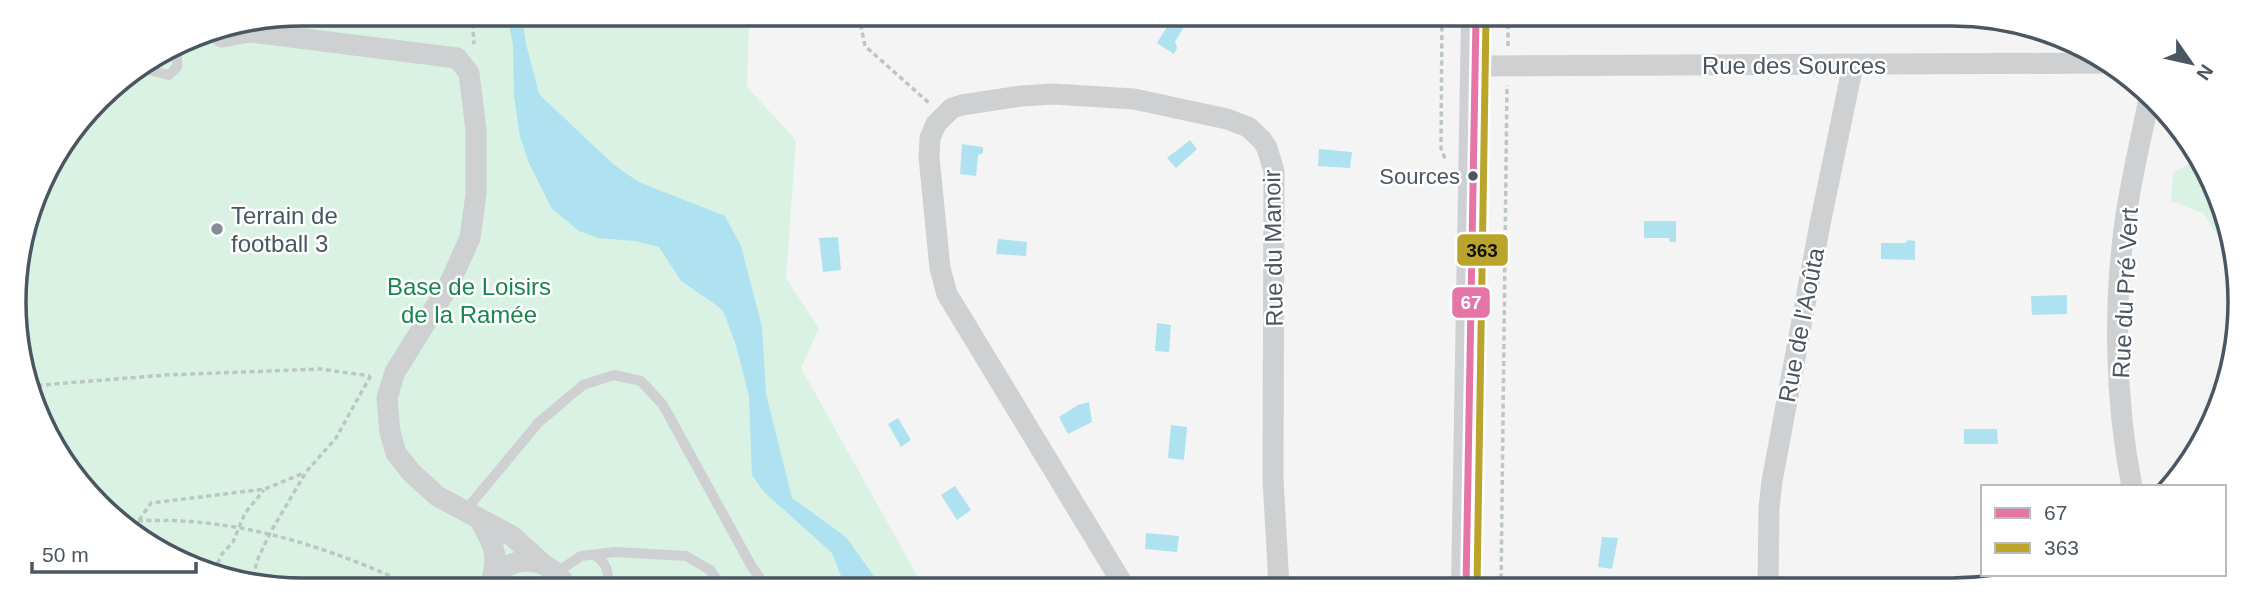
<svg xmlns="http://www.w3.org/2000/svg" width="2254" height="604" viewBox="0 0 2254 604" font-family="Helvetica,sans-serif">
<rect width="100%" height="100%" fill="#f4f4f4"/>
<!-- green -->
<path fill="#d9f2e3" d="M302,14L749,15L747,87L796,140L786,278L819,328L801,368L923,586L246,585L142,542L73,477L24,377L15,283L44,174L112,86L192,36Z
M2198,158L2234,245V260L2203,213L2171,201L2173,173Z"/>
<!-- water -->
<path fill="#aee2f0" d="M507,15H522L526,44L539,93L543,98L613,164L630,176L641,183L725,216L741,246L762,327L766,394L792,498L846,537L881,586H845L832,553L764,492L752,475L749,396L736,345L724,313L719,307L681,281L659,247L635,241L598,238L579,231L552,209L528,161L520,136L514,96L513,44Z
M1173,17L1186,23L1175,42L1177,48L1174,54L1157,43Z
M1190,140L1197,149L1176,168L1167,158Z
M962,144L983,147V153L978,155L976,176L960,174Z
M1319,149L1352,152L1350,168L1318,166Z
M1644,221H1676V242H1670L1669,238H1644Z
M838,237L841,270L823,272L819,238Z
M998,239L1027,242L1026,256L996,254Z
M1908,240L1915,241V260L1881,259V243H1905Z
M2067,295V314L2032,315L2031,296Z
M1157,323L1171,325L1169,352L1155,351Z
M1089,402L1092,422L1068,434L1059,417L1078,405Z
M898,418L911,440L901,447L888,424Z
M1171,425L1187,427L1184,460L1168,458Z
M1964,429H1997L1998,444H1964Z
M955,486L971,510L957,520L941,495Z
M1146,533L1179,536L1177,552L1145,549Z
M1602,537L1618,538L1612,569L1598,567Z"/>
<g fill="none" stroke-linecap="round" stroke-linejoin="round">
<!-- path -->
<path stroke="#bcc7c4" stroke-width="3.5" stroke-dasharray="5 3.5" stroke-linecap="butt" d="M472,15L474,44
M859,16L865,46L929,103
M1442,18L1441,148L1446,161
M1508,46V18
M2234,245L2228,254L2229,312L2235,351
M29,386L166,375L320,369L370,376
M139,520L151,503L265,489L304,473
M121,522C225,513 318,543 411,585
M214,571L222,554L233,542L245,513L264,490
M251,585L257,561L270,533L306,472L336,438L371,375
M1501,587L1507,85"/>
<!-- service -->
<path stroke="#ced0d2" stroke-width="10" d="M194,35L222,37
M140,68L169,75L177,67V45
M465,511L539,422L583,385L614,375L641,381L663,405L752,567L765,585
M594,555C607,563 608,570 609,585
M556,573L581,556L615,552L686,556L710,570L721,585"/>
<!-- minor -->
<path stroke="#ced0d2" stroke-width="21" d="M222,37L250,32L457,58L469,73L476,130V194L470,238L448,287L395,372L387,398L390,432L396,453L411,472L437,496L512,536L543,564
M1475,66L2112,63
M2132,487C2115,401 2113,302 2126,215C2132,176 2141,138 2149,99
M479,518C493,546 499,549 492,580
M490,585C505,553 549,554 565,585
M1124,586L947,294L940,268L929,157L930,138L936,124L952,108L962,105L1021,96L1053,94L1134,99L1227,119L1248,127L1262,140L1267,148L1274,171L1273,479L1279,586
M1768,587L1769,508L1772,481L1820,224L1853,65"/>
<!-- secondary -->
<path stroke="#ced0d4" stroke-width="30" d="M1466,587L1476,18"/>
<defs>
<path id="bus-1" d="M1466,587L1476,18"/>
<path id="bus-2" d="M1477,587L1486,18"/>
</defs>
<!-- bus-1 casing -->
<use href="#bus-1" stroke="#fff" stroke-width="12"/>
<!-- bus-2 casing -->
<use href="#bus-2" stroke="#fff" stroke-width="12"/>
<!-- bus-1 -->
<use href="#bus-1" stroke="#e675a7" stroke-width="7"/>
<!-- bus-2 -->
<use href="#bus-2" stroke="#baa42c" stroke-width="7"/>
</g>
<!-- markers -->
<circle fill="#4a5661" stroke="#fff" stroke-width="2.5" cx="1473" cy="176" r="6"/>
<circle fill="#868d94" stroke="#fff" stroke-width="2.5" cx="217" cy="229" r="7"/>
<g text-anchor="middle" dominant-baseline="central" stroke-width="5" stroke-linejoin="round" paint-order="stroke">
<!-- bus labels -->
<g font-size="22" fill="#4a5661" stroke="#fff" text-anchor="end">
<text x="1460" y="176">Sources</text>
</g>
<!-- street labels -->
<g font-size="24" fill="#4a5661" stroke="#fff">
<text x="1794" y="65">Rue des Sources</text>
<text transform="translate(1273 248) rotate(-91)">Rue du Manoir</text>
<text transform="translate(2125 293) rotate(-87)">Rue du Pré Vert</text>
<text transform="translate(1801 325) rotate(-79)">Rue de l'Aoûta</text>
</g>
<!-- poi labels -->
<g font-size="24" fill="#4a5661" stroke="#fff" text-anchor="start">
<text x="231" y="215">Terrain de<tspan x="231" dy="28">football 3</tspan></text>
</g>
<!-- park labels -->
<g font-size="24" fill="#17864f" stroke="#fff">
<text x="469" y="286">Base de Loisirs<tspan x="469" dy="28">de la Ramée</tspan></text>
</g>
</g>
<!-- crop -->
<path d="M0 0H2254V604H0ZM302 26H1952A276 276 0 0 1 2228 302V302A276 276 0 0 1 1952 578H302A276 276 0 0 1 26 302V302A276 276 0 0 1 302 26Z" fill="#fff" fill-rule="evenodd"/>
<path fill="none" stroke="#4a5661" stroke-width="3.5" d="M302 26H1952A276 276 0 0 1 2228 302V302A276 276 0 0 1 1952 578H302A276 276 0 0 1 26 302V302A276 276 0 0 1 302 26Z"/>
<g stroke="#fff" stroke-width="2.5">
<rect x="1456" y="233" width="53" height="34" rx="7" fill="#baa42c"/>
<rect x="1451" y="286" width="40" height="33" rx="7" fill="#e675a7"/>
</g>
<g font-size="19" text-anchor="middle" font-weight="bold" fill="#fff">
<text x="1471" y="309">67</text>
</g>
<g font-size="19" text-anchor="middle" font-weight="bold" fill="#111">
<text x="1482" y="257">363</text>
</g>
<!-- legend -->
<rect x="1981" y="485" width="245" height="91" fill="#ffffff" stroke="#b7bbc0" stroke-width="2"/>
<rect x="1995" y="508" width="35" height="10" fill="#e675a7" stroke="#b7bbc0" stroke-width="2"/>
<text x="2044" y="520" font-size="21" fill="#4a5661">67</text>
<rect x="1995" y="543" width="35" height="10" fill="#baa42c" stroke="#b7bbc0" stroke-width="2"/>
<text x="2044" y="555" font-size="21" fill="#4a5661">363</text>
<!-- north arrow -->
<g transform="translate(2191 63) rotate(124)" stroke="#ffffff" stroke-width="5" paint-order="stroke">
<path d="M0-5L12 26L0 18L-12 26Z" fill="#4a5661"/>
<text y="-10" font-size="19" font-weight="bold" text-anchor="middle" fill="#4a5661">N</text>
</g>
<!-- scale -->
<path d="M32 562v10h164v-10" fill="none" stroke="#4a5661" stroke-width="3.5"/>
<text x="42" y="562" font-size="21" fill="#4a5661" stroke="#ffffff" stroke-width="5" paint-order="stroke">50 m</text>
</svg>
